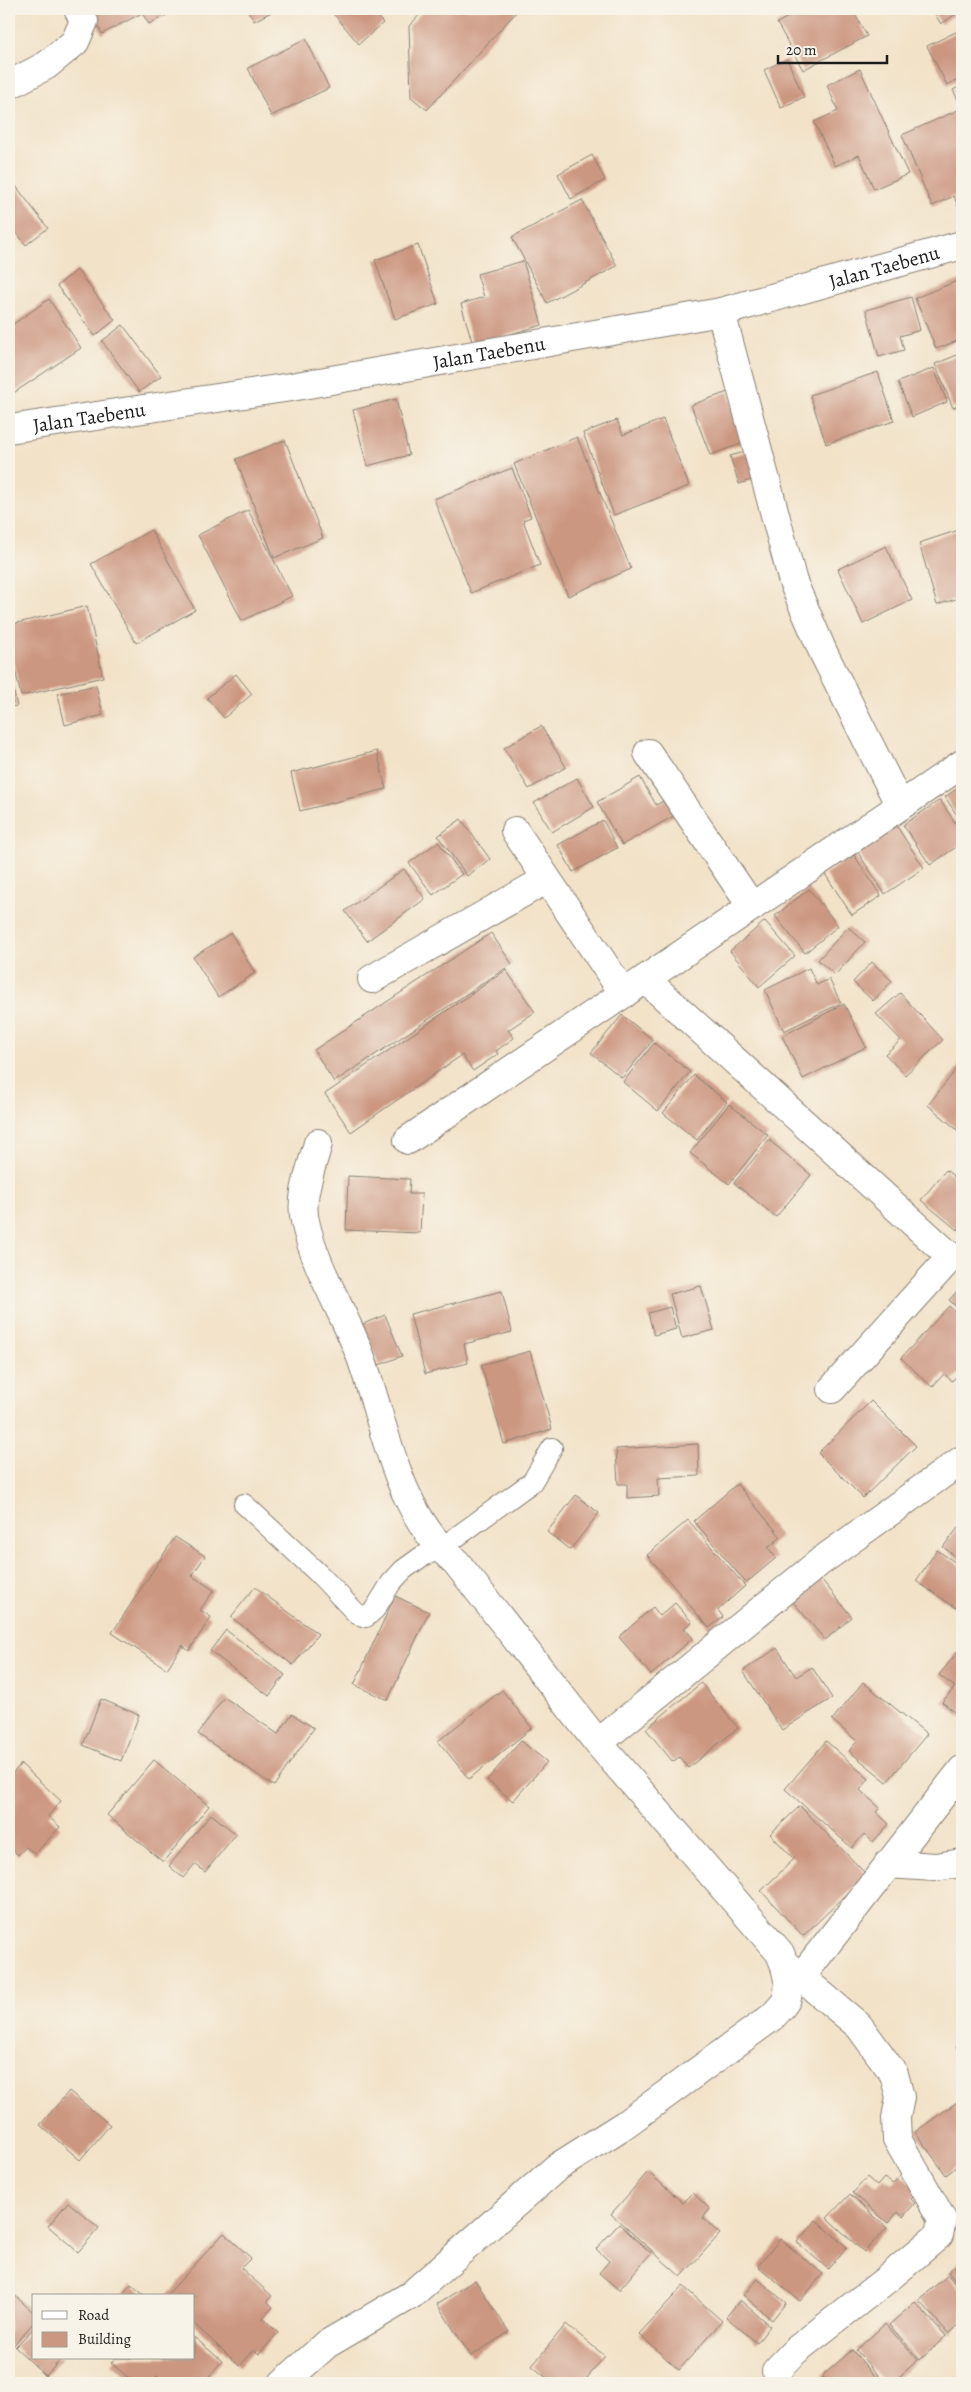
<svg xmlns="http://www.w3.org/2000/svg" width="971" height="2392" viewBox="0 0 971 2392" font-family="Alegreya,serif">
<rect width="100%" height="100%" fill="#f7f3e8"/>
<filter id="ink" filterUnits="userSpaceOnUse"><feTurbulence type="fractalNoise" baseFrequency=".02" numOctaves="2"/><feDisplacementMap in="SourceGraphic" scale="10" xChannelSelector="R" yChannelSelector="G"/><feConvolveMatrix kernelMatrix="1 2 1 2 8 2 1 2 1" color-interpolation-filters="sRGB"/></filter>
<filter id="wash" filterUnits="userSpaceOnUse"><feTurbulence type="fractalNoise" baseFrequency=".0096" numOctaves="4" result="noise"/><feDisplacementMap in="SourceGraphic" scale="20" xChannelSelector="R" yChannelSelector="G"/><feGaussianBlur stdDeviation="1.12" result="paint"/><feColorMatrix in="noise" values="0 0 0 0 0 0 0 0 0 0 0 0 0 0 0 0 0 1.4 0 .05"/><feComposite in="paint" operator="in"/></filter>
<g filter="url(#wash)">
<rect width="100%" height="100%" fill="#f2e2c8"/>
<g id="blocks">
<!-- building -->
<path fill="#cc9781" d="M89,9H178L149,24L142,13L102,34Z
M247,9H277L254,21Z
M335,9H371L383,23L359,44L332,12Z
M425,9H519L427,110L411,97L409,26Z
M803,9H852L867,36L803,70L777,23Z
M932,9H962V10L941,24Z
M962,29V78L947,85L927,46Z
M306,39L329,88L271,116L248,68Z
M787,59L804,97L781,108L764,70Z
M860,69L908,174L874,189L859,155L835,166L814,122L838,111L827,85Z
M962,85V108L953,90Z
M958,110L962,120V217L954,196L932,206L902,135Z
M592,155L605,180L571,199L558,174Z
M9,177L48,228L26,245L9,223Z
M582,200L617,266L547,303L512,237Z
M418,245L438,304L395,319L375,260Z
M523,261L542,325L473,345L461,304L484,297L477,274Z
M77,270L115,320L95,336L57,286Z
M962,279V339L936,349L915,298Z
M911,297L920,330L900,336L904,350L879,357L866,310Z
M49,299L81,348L12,394L9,389V327Z
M123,325L161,376L139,392L102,341Z
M962,353V404L953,408L935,364Z
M934,368L947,402L912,417L898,382Z
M878,372L894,421L826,444L810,395Z
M728,392L746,442L710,455L691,405Z
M9,394L13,405L9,406Z
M396,399L409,455L367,466L353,410Z
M663,419L689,486L614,515L583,433L617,420L623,435Z
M577,437L631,569L568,596L514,464Z
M285,440L323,538L274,558L236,459Z
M753,450L761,477L739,484L730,456Z
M512,468L531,517L523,520L540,565L471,593L434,499Z
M248,510L292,596L242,621L198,535Z
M962,529V597L937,605L919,543Z
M151,530L195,610L136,643L91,564Z
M886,546L912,600L863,624L838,569Z
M87,606L103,677L21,696L9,643V625Z
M9,670L17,706L9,707Z
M236,674L252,694L224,718L207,698Z
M96,685L103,715L65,725L58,694Z
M541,726L566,767L529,789L504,748Z
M377,751L386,789L300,811L291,773Z
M640,777L656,805L670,797L679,813L622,845L597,802Z
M577,778L594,807L552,832L534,803Z
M962,785V823L945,797Z
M940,800L962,833V843L930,865L903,825Z
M461,819L490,859L467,876L438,836Z
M603,820L617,848L573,872L558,845Z
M896,825L924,868L885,894L857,851Z
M438,842L462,874L433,895L409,863Z
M854,855L881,896L852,915L825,874Z
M404,869L425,899L367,941L345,911Z
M809,889L838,926L805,953L775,916Z
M765,921L795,956L759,987L730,951Z
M848,927L865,942L835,975L818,960Z
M231,933L255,973L218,997L193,957Z
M491,933L512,964L334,1082L314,1050Z
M872,962L892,981L873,1001L853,982Z
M809,968L817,985L829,979L841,1003L784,1031L765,990Z
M506,970L535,1012L508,1030L514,1038L496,1051L498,1054L473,1071L462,1055L351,1132L325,1094Z
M900,993L943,1040L905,1075L885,1054L901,1040L876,1014Z
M844,1004L866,1047L803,1079L782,1036Z
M622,1015L653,1040L622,1078L591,1053Z
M654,1043L690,1072L658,1111L623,1082Z
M959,1066L962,1069V1134L928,1105Z
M694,1075L727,1102L697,1140L663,1113Z
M729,1104L768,1135L729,1184L690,1153Z
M769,1140L811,1175L776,1217L734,1183Z
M946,1170L962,1183V1224L957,1230L921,1200Z
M348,1176L410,1179L409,1194H422L420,1233L346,1230Z
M701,1286L714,1330L682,1338L670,1294Z
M962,1286V1312L949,1300Z
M502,1291L512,1332L464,1344L468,1363L425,1374L410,1314Z
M949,1306L962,1318V1370L952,1381L944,1374L932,1387L901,1358Z
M670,1307L676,1329L654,1335L648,1313Z
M385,1315L402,1356L379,1365L363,1324Z
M530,1351L552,1429L504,1444L481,1365Z
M871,1401L916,1446L863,1498L818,1453Z
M698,1444L699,1476L658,1478L659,1496L627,1498V1484H618L616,1449Z
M737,1484L781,1537L768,1548L776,1558L746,1583L694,1521Z
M576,1495L599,1513L570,1550L547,1532Z
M688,1520L745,1586L718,1610L723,1617L709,1628L647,1555Z
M958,1528L962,1531V1561L943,1547Z
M175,1537L205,1556L192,1576L214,1590L200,1610L211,1617L189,1651L182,1645L167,1669L112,1633Z
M937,1550L962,1567V1598L956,1608L916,1581Z
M817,1574L852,1617L825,1640L789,1597Z
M255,1587L318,1634L293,1665L231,1617Z
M395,1596L429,1612L388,1700L354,1685Z
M675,1603L692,1622L684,1628L693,1638L651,1675L619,1637L653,1607L660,1616Z
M226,1630L285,1675L269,1696L210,1651Z
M962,1646V1718L942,1702L955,1687L939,1675Z
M777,1648L796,1677L812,1667L832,1698L782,1730L743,1671Z
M863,1682L927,1734L887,1782L849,1751L857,1741L832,1720Z
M701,1683L738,1728L688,1768L679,1757L673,1762L646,1729Z
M502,1690L532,1728L469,1779L438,1741Z
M224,1697L278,1734L292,1714L314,1728L274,1786L198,1734Z
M101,1699L139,1715L121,1761L83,1745Z
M521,1741L547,1762L513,1801L487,1780Z
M826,1741L869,1779L860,1790L880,1808L876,1812L889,1824L873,1842L864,1834L852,1848L785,1789Z
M154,1760L209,1806L163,1862L107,1815Z
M21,1764L61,1801L48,1816L60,1827L35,1854L26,1847L18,1855L9,1846V1777Z
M800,1806L867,1875L803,1936L761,1891L794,1859L770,1834Z
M211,1814L236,1834L205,1872L195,1864L183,1878L169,1866Z
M962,2043V2056L956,2047Z
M69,2091L110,2125L80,2160L40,2125Z
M957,2102L962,2110V2163L946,2175L915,2132Z
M648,2172L683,2203L693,2193L710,2209L703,2218L720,2234L681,2277L611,2214Z
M901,2175L919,2190L911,2199L915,2203L903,2217L898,2212L888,2223L853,2193L867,2177L877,2186L884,2178L893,2184Z
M850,2194L887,2228L864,2252L827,2218Z
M68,2202L99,2228L78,2252L48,2226Z
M816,2220L847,2247L828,2269L797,2242Z
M619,2224L651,2253L619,2290L599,2273L609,2261L596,2249Z
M224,2233L251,2258L241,2268L272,2296L267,2301L273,2307L263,2318L278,2333L259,2354L254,2350L240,2366L194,2324V2296H166Z
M780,2239L823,2274L800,2301L758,2266Z
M962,2259V2289L948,2272Z
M948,2275L962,2292V2322L949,2334L919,2300Z
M758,2279L786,2303L772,2320L743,2295Z
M475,2280L509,2332L471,2356L437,2304Z
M131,2284L145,2296H121Z
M683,2286L722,2321L679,2370L639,2334Z
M9,2290L34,2313V2322L12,2347L9,2344Z
M740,2300L770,2326L757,2343L726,2317Z
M915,2302L946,2336L920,2360L889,2325Z
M566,2324L605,2356L583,2383H553L532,2366Z
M885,2324L918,2360L892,2383H885L856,2350Z
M34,2328V2358H62L46,2376L15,2347Z
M194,2337L222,2361L204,2382L206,2383H165L157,2376L151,2383H135L111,2363L115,2358H194Z
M852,2350L881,2383H829L822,2376Z
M822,2378L826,2383H816Z"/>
</g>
</g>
<g filter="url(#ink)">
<use href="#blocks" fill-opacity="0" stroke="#877f72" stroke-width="1"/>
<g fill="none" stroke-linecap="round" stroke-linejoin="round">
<defs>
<path id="service" d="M244,1504L320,1575L357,1614L366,1617L375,1609L391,1583L403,1570L421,1557L440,1549L532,1482L552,1448"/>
<path id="minor" d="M9,85L47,65L75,42L84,21L78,9
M721,312L793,582L823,652L900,806
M648,753L752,907
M515,831L624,994
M372,979L547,879
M645,979L951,1257L832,1389
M408,1140L962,764
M598,1743L821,1561L962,1460
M888,1864L935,1867L962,1863
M801,1977L962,1770
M776,2371L795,2351L886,2280L939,2235L942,2219L897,2139L896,2118L900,2097L894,2074L859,2026L785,1964
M283,2383L327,2344L411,2295L556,2168L624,2125L772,2017C777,2012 785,2004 787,1998C791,1984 785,1965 780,1953L598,1743L456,1562C396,1513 385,1423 360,1355C343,1310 315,1268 305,1221C299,1197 312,1167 318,1143"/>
<g id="primary">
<path id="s1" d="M9,429L291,387L721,312L962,245"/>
</g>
</defs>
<!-- service casing -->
<use href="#service" stroke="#877f72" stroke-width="22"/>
<!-- minor casing -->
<use href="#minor" stroke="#877f72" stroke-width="30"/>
<!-- primary casing -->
<use href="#primary" stroke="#877f72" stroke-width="30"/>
<!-- service -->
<use href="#service" stroke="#fff" stroke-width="20"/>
<!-- minor -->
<use href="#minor" stroke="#fff" stroke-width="28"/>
<!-- primary -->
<use href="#primary" stroke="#fff" stroke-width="28"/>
</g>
</g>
<g text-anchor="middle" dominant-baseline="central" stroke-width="5" stroke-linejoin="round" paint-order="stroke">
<!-- street labels -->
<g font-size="20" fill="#1c1c1c" stroke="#f7f3e8">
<text stroke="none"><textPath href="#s1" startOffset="891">Jalan Taebenu</textPath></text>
<text stroke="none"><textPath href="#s1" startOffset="486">Jalan Taebenu</textPath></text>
<text stroke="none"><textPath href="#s1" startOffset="81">Jalan Taebenu</textPath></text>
</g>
</g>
<!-- margin -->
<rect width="971" height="2392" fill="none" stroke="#f7f3e8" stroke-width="30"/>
<!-- legend -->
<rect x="32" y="2294" width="162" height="65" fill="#f7f3e8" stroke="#9f9d96"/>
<rect x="42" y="2311" width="25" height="8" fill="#ffffff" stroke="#9f9d96"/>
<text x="78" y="2320" font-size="15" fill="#1c1c1c">Road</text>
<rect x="42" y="2332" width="25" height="15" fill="#cc9781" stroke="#9f9d96"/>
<text x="78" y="2344" font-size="15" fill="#1c1c1c">Building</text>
<!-- scale -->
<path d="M778 55v8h109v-8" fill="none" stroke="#1c1c1c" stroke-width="2.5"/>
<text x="786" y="55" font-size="15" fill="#1c1c1c" stroke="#f7f3e8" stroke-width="4" paint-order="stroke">20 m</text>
</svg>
